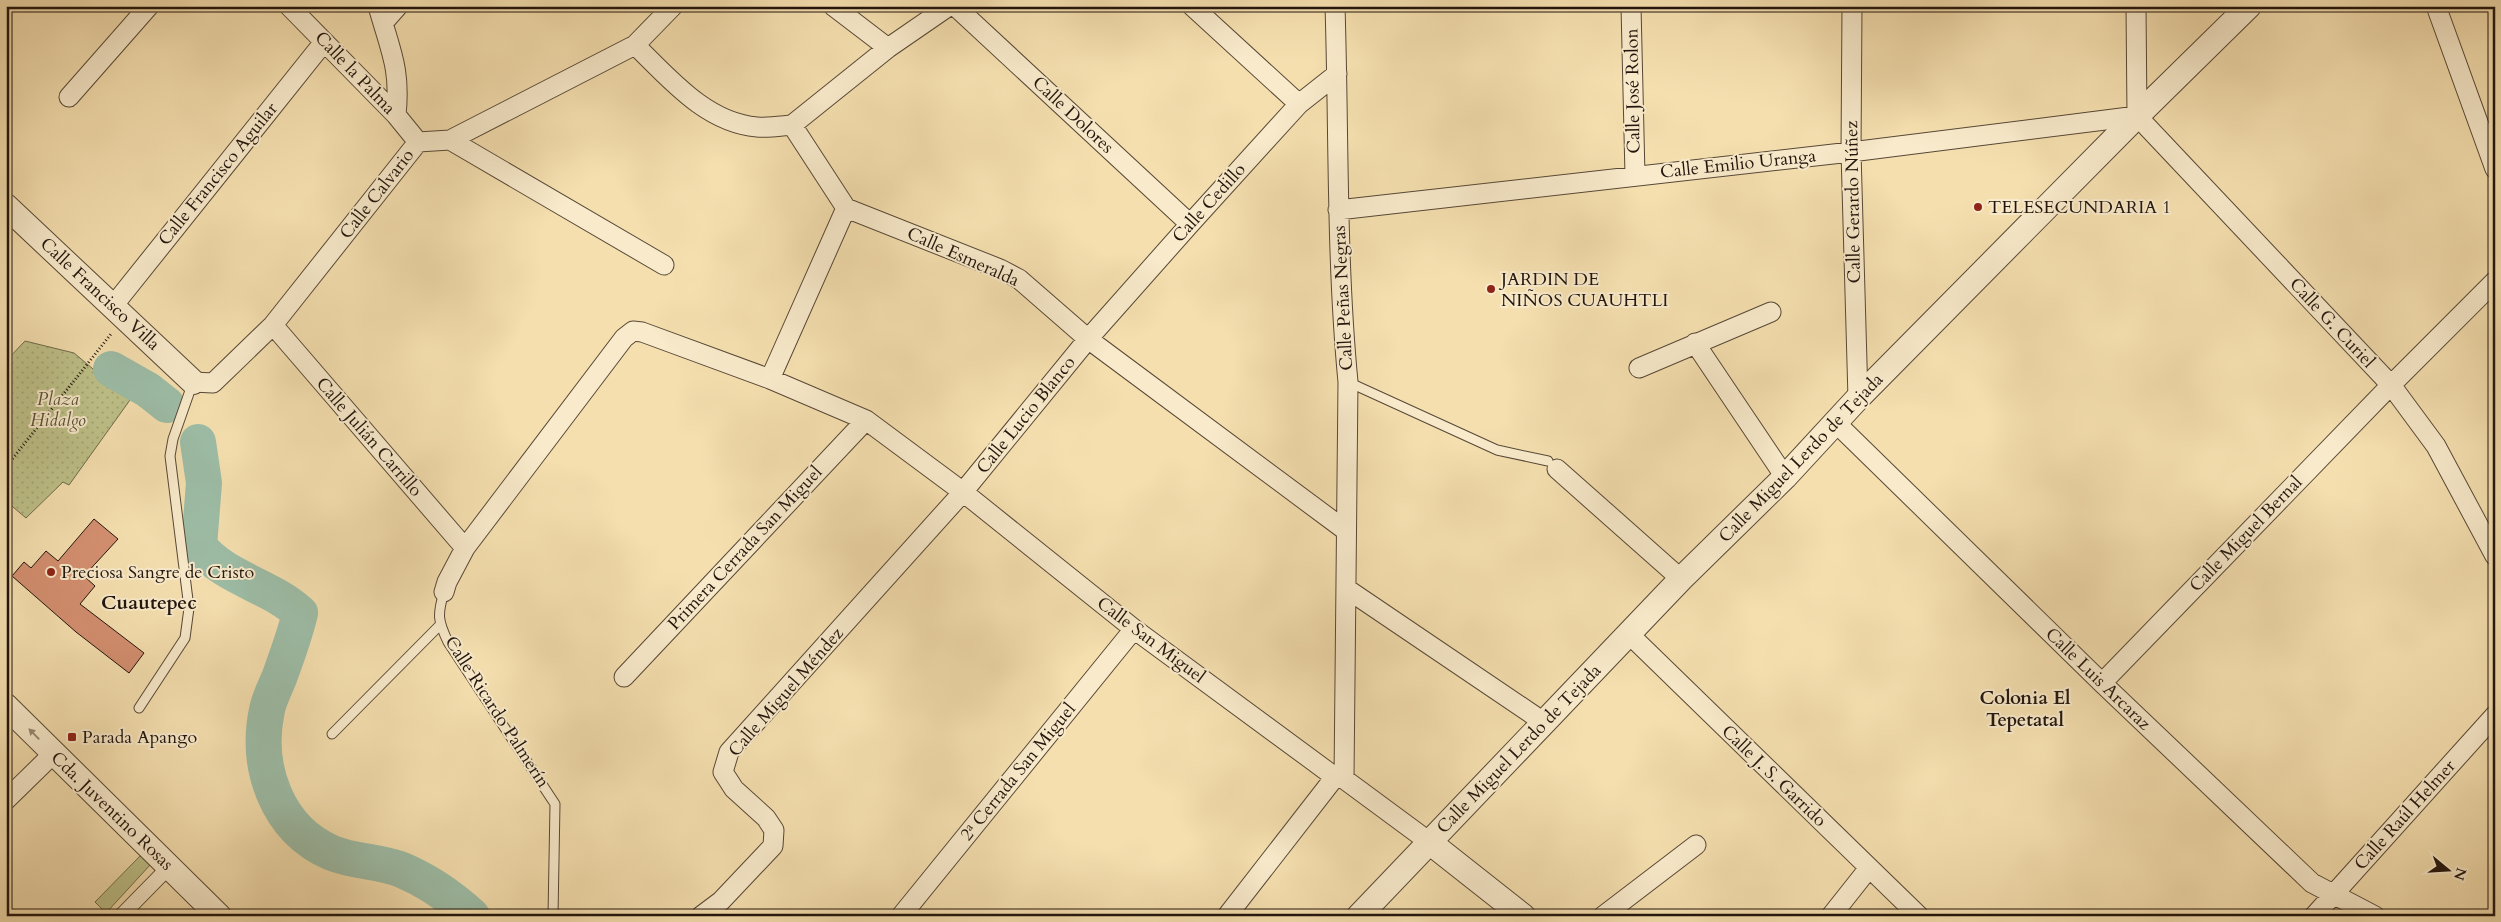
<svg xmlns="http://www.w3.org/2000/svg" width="2501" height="922" viewBox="0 0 2501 922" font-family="Cardo,serif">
<defs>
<pattern id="park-dots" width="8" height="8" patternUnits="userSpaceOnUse" patternTransform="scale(1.25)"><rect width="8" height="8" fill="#bec189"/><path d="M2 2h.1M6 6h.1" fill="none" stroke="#a3a575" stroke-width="1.8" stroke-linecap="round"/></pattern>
</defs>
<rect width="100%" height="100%" fill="#f5dfaf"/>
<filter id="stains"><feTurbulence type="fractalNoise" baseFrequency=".004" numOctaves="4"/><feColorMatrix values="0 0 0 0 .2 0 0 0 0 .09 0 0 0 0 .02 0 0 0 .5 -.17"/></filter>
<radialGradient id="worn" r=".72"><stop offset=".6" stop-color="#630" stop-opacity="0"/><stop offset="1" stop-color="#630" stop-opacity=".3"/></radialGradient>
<!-- grass -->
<path fill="#bec189" stroke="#706b4b" d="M141,855L150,865L106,913L95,902Z"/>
<!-- park -->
<path fill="url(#park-dots)" stroke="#706b4b" d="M25,341L74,353L130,400L69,485L63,482L26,518L6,501V361Z"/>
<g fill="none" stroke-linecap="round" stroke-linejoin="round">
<!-- river -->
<path stroke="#9dbda7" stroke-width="36" d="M111,369L148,390L167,405
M198,442L204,483L199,546C225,579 270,585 300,613C295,635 287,656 279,678C275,688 269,699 267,710C255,766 276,829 332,853C354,862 380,861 402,870C428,881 451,897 472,916"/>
</g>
<!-- building -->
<path fill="#d49071" stroke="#22150d" d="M94,519L118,539L84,576L95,586L80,604L144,653L129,673L76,632L12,576L24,562L31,568L46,551L58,561Z"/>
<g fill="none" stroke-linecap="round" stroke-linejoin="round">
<defs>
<path id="service" d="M1348,382L1497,450L1548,461
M444,592C437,615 438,621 448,642L555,804L553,916
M139,708L185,638L189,608L170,456L173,439L193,382
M332,734L440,625"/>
<path id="pedestrian" d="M121,916L169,867"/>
<path id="minor" d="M289,6L396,115L418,142
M378,6C390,50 401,68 396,115
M833,6L888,48
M955,6L1190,224
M1192,6L1299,104
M1335,6C1339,131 1336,257 1348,382L1344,779
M1631,6L1635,176
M1852,6L1851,152L1858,398
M2136,6L2137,116
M2436,6L2495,169
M383,23L398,6
M635,45C669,78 706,123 757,127C768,128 781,126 792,125L846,208L1000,269L1019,279L1088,339L1345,530
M69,97L149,6
M2137,116L2391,385L2436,446L2495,556
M792,125L888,48L949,6
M450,140L664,265
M1338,210L1851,152L2137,116
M113,306L324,42
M273,325L465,548
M1695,343L1785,477
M1639,368L1771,312
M770,379L846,208
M193,382L213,383L273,325L418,142L450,140L635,45L673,6
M1836,423L2102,683L2312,883L2375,916
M1557,469L1681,579
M1347,589L1545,723
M444,592L447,582L465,548L624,338L633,331L642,332L770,379L866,420L963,492L1134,629L1335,777L1344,779L1428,841
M1630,635L1919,916
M624,677L866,420
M2102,683L2391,385L2495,281
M6,800L53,754
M701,916L721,901L773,846L774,830L766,818L734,789L723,772L729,752L963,492L1088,339L1190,224L1299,104L1337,74
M901,916L1134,629
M1227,916L1335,777
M1603,916L1696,845
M1831,916L1869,868
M2314,916L2495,715"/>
<path id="tertiary" d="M6,206L193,382
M6,706L219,916
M1428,841L1523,916
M1359,916L1681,579L1785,477L1858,398L2137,116L2249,6"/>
</defs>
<!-- service casing -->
<use href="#service" stroke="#574836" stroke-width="11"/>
<!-- pedestrian casing -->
<use href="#pedestrian" stroke="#574836" stroke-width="16"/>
<!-- minor casing -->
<use href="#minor" stroke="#574836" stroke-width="21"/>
<!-- tertiary casing -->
<use href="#tertiary" stroke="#574836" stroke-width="26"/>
<!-- path -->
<path stroke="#22150d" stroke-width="3" stroke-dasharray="1 2.5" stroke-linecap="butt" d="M6,467L111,334"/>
<!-- service -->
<use href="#service" stroke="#f8eacb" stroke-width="9"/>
<!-- pedestrian -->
<use href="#pedestrian" stroke="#f8eacb" stroke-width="14"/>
<!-- minor -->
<use href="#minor" stroke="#f8eacb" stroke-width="19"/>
<!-- tertiary -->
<use href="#tertiary" stroke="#f8eacb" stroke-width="24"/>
</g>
<!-- one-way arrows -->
<defs><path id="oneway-solid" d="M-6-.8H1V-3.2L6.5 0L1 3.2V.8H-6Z" transform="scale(1.25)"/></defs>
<use fill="#988a76" href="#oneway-solid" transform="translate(34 734) rotate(-134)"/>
<!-- markers -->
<g fill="#8f2418" stroke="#f8eacb" stroke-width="2">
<circle cx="1978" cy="207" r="5"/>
<circle cx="1491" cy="289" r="5"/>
<circle cx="51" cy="572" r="5"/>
<rect x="67" y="732" width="10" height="10" rx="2.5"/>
</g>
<g text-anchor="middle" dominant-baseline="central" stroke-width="4" stroke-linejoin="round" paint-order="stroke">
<!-- street labels -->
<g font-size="18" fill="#22150d" stroke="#f8eacb">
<text transform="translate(355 73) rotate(46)">Calle la Palma</text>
<text transform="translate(1633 91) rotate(-91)">Calle José Rolon</text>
<text transform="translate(1073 115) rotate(43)">Calle Dolores</text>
<text transform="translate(1738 164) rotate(-6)">Calle Emilio Uranga</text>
<text transform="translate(218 174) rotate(-51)">Calle Francisco Aguilar</text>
<text transform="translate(377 194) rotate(-52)">Calle Calvario</text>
<text transform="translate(1853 202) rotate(-91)">Calle Gerardo Núñez</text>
<text transform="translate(1209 203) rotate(-48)">Calle Cedillo</text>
<text transform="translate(963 257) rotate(24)">Calle Esmeralda</text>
<text transform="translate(100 294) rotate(43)">Calle Francisco Villa</text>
<text transform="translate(1343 298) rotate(-93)">Calle Peñas Negras</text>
<text transform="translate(2332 323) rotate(47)">Calle G. Curiel</text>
<text transform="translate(1026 415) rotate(-51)">Calle Lucio Blanco</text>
<text transform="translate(369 437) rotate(49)">Calle Julián Carrillo</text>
<text transform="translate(1801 458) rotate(-46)">Calle Miguel Lerdo de Tejada</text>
<text transform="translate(2246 534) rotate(-46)">Calle Miguel Bernal</text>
<text transform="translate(745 548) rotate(-47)">Primera Cerrada San Miguel</text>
<text transform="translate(1151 640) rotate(37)">Calle San Miguel</text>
<text transform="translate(2098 679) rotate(44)">Calle Luis Arcaraz</text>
<text transform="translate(786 692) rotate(-49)">Calle Miguel Méndez</text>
<text transform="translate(497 712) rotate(57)">Calle Ricardo Palmerín</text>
<text transform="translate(1519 749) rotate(-46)">Calle Miguel Lerdo de Tejada</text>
<text transform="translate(1018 772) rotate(-51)">2ª Cerrada San Miguel</text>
<text transform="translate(1774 776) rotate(44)">Calle J. S. Garrido</text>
<text transform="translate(112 811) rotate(44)">Cda. Juventino Rosas</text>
<text transform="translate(2405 815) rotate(-48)">Calle Raúl Helmer</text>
</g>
<!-- poi labels -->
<g font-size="18" fill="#22150d" stroke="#f8eacb" text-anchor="start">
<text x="1988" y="207">TELESECUNDARIA 1</text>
<text x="1501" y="279">JARDIN DE<tspan x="1501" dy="21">NIÑOS CUAUHTLI</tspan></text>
<text x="61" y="572">Preciosa Sangre de Cristo</text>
<text x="82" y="737">Parada Apango</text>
</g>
<!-- park labels -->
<g font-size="18" font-style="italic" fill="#595138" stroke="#f8eacb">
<text x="58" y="399">Plaza<tspan x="58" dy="21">Hidalgo</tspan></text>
</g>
<!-- neighbourhood labels -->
<g font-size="19" font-weight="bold" fill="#22150d" stroke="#f8eacb">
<text x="2025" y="698">Colonia El<tspan x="2025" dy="22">Tepetatal</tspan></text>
</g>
<!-- quarter labels -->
<g font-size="20" font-weight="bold" fill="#22150d" stroke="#f8eacb">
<text x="149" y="602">Cuautepec</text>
</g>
</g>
<!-- margin -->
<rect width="2501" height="922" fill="none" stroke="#f5dfaf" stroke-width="25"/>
<rect x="8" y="8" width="2486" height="907" fill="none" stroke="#22150d" stroke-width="2.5"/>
<rect x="12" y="12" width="2476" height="897" fill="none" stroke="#22150d"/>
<!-- north arrow -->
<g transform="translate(2448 870) rotate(108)" stroke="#f8eacb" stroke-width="4" paint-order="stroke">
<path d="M0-4L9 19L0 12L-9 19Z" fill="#22150d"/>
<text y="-8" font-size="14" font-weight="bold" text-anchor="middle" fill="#22150d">N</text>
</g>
<rect width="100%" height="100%" filter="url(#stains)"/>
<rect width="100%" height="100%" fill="url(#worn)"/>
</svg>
